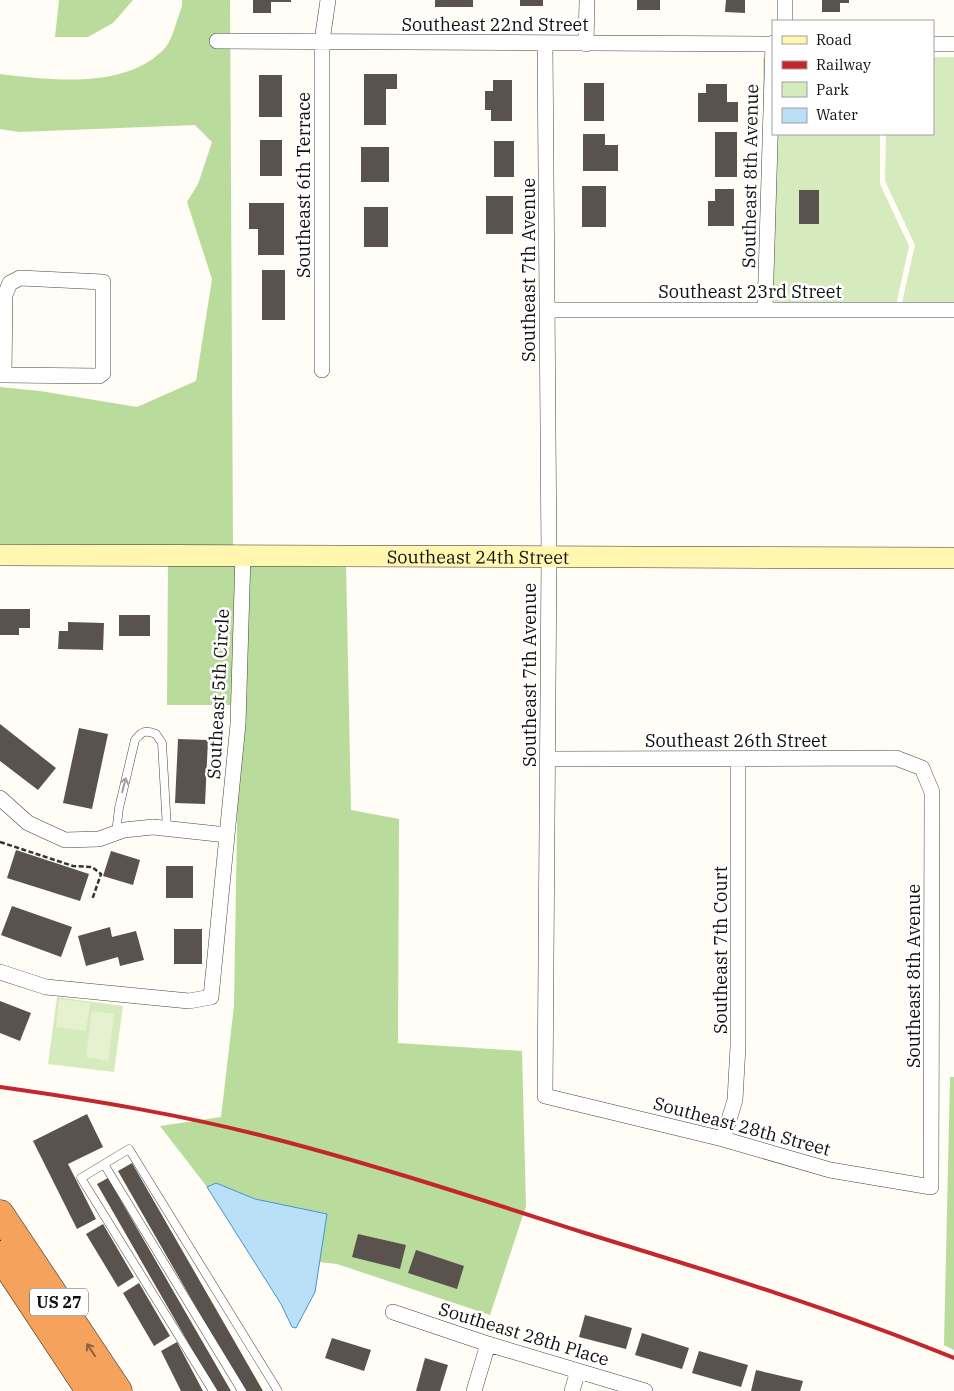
<svg xmlns="http://www.w3.org/2000/svg" width="954" height="1391" viewBox="0 0 954 1391" font-family="'IBM Plex Serif',serif">
<rect width="100%" height="100%" fill="#fffdf5"/>
<!-- green -->
<path fill="#d5ebbd" d="M933,57H954V303H902L915,245L885,181L886,134H933Z
M763,58H773V134H880V184L909,246L897,301L902,310L763,309Z
M57,997L123,1006L114,1072L48,1064Z"/>
<!-- forest -->
<path fill="#b9dc9c" d="M59,0H133L113,23L88,37H55Z
M182,0H230L233,547H103L0,544V387L40,391L137,407L196,381L212,279L187,202L198,184L212,142L195,125L19,132L0,129V74C51,80 126,90 165,48C172,41 178,16 182,6Z
M168,562L346,563L351,810L399,819L398,1043L522,1051L526,1206L490,1315L337,1264L319,1262L327,1214L255,1199L216,1183L207,1187L160,1126L221,1117L234,1006L239,705H167Z
M950,1077H954V1350L944,1345Z"/>
<!-- pitch -->
<path fill="#e6f2cf" d="M59,999L90,1003L86,1031L56,1027Z
M92,1011L114,1014L108,1061L86,1057Z"/>
<!-- water -->
<path fill="#b9e0f7" stroke="#3f96cf" d="M216,1183L255,1199L327,1214L315,1292L296,1328L292,1327L281,1304L207,1187Z"/>
<!-- building -->
<path fill="#5a524d" d="M253,0H291V2H271V13H253Z
M435,0H473V7H435Z
M520,0H543V6H520Z
M637,0H660V10H637Z
M726,0H745V13L725,12Z
M822,0H849V3H840V12H822Z
M364,74H397V89H386V125H364Z
M259,75H282V117H259Z
M493,80H512V121H491V110H485V91H493Z
M584,83H604V121H584Z
M706,84H727V102H738V122H698V93H706Z
M715,132H737V177H715Z
M583,134H605V145H618V171H583Z
M260,140H282V176H260Z
M494,141H514V177H494Z
M361,147H389V182H361Z
M582,186H606V227H582Z
M715,189H734V226H708V201H715Z
M799,190H819V224H799Z
M486,196H513V234H486Z
M249,203H284V255H258V229H249Z
M364,207H388V247H364Z
M262,270H285V320H262Z
M0,609H30V628H19V635H0Z
M119,615H150V636H119Z
M68,622L104,623L103,650L58,649L59,631H68Z
M0,724L56,768L38,790L0,761Z
M79,728L108,734L92,809L63,803Z
M178,739L208,740L205,804L175,803Z
M16,850L89,874L80,901L7,878Z
M111,851L140,860L133,885L103,876Z
M166,866H193V898H166Z
M12,906L72,927L61,957L1,935Z
M110,927L112,937L136,931L144,960L120,966L118,957L86,966L78,936Z
M174,929H202V964H174Z
M0,1001L31,1013L20,1041L0,1033Z
M87,1114L103,1147L68,1164L96,1219L77,1229L33,1141Z
M132,1163L263,1391H244L118,1171Z
M108,1178L231,1391H216L97,1184Z
M103,1224L134,1277L118,1287L86,1234Z
M358,1234L406,1245L400,1269L352,1257Z
M416,1250L464,1266L457,1289L408,1273Z
M139,1283L170,1336L154,1346L123,1293Z
M585,1315L632,1328L626,1349L579,1337Z
M642,1333L689,1348L682,1369L635,1355Z
M332,1338L371,1350L364,1371L325,1358Z
M177,1342L203,1391H181L161,1351Z
M699,1351L748,1365L741,1387L692,1373Z
M425,1358L448,1365L440,1391H416Z
M756,1370L803,1381L800,1391H751Z"/>
<g fill="none" stroke-linecap="round" stroke-linejoin="round">
<defs>
<path id="lane" d="M116,833L119,808L135,740C142,731 145,730 156,734L162,743L167,829
M104,1164L242,1391
M213,1391L81,1178L129,1149L278,1391"/>
<path id="street" d="M785,21V0
M217,41L773,44
M545,44L549,557L545,1096L723,1139L830,1170L931,1187L932,792L922,768L896,758L548,759
M586,44L587,0
M933,44H954
M547,310H954
M765,310L773,43
M322,370V41L328,0
M0,375H4L99,376L103,373V282L20,278L10,283L5,295L4,375
M0,798L28,823L65,840L99,839L124,830L153,827L227,835
M0,972L46,987L189,1001L211,997L238,724L243,555
M723,1139L735,1100L738,1046V759
M393,1312L488,1344L645,1391
M474,1391L488,1344
M572,1391L578,1371"/>
<g id="secondary">
<path id="s1" d="M0,555L954,558"/>
</g>
<path id="highway" d="M0,1214L118,1391
M0,1255L90,1391"/>
</defs>
<!-- lane casing -->
<use href="#lane" stroke="#444" stroke-width="9"/>
<!-- street casing -->
<use href="#street" stroke="#444" stroke-width="16"/>
<!-- secondary casing -->
<use href="#secondary" stroke="#333" stroke-width="22"/>
<!-- highway casing -->
<use href="#highway" stroke="#222" stroke-width="29"/>
<!-- path -->
<path stroke="#333" stroke-width="2.5" stroke-dasharray="5 2.5" stroke-linecap="butt" d="M0,842L73,866L92,867L101,874L92,900"/>
<!-- lane -->
<use href="#lane" stroke="#fff" stroke-width="8"/>
<!-- street -->
<use href="#street" stroke="#fff" stroke-width="15"/>
<!-- secondary -->
<use href="#secondary" stroke="#fff6b0" stroke-width="21"/>
<!-- highway -->
<use href="#highway" stroke="#f5a25d" stroke-width="28"/>
<!-- rail -->
<path stroke="#c4262e" stroke-width="4" d="M0,1087C92,1100 184,1115 275,1139C379,1166 482,1200 585,1233C709,1271 834,1309 954,1358"/>
</g>
<!-- one-way arrows -->
<defs><path id="oneway-shaft" d="M-6 0H5M1.5-3L5.5 0L1.5 3" fill="none" stroke-width="1.6" stroke-linecap="round" stroke-linejoin="round" transform="scale(1.25)"/></defs>
<use stroke="#a0a0a0" href="#oneway-shaft" transform="translate(124 785) rotate(-76)"/>
<use stroke="#8e613b" href="#oneway-shaft" transform="translate(91 1350) rotate(-124)"/>
<g text-anchor="middle" dominant-baseline="central" stroke-width="5" stroke-linejoin="round" paint-order="stroke">
<!-- shield labels -->
<rect fill="#fff" stroke="#585858" stroke-width="1" x="30" y="1288.5" width="58" height="27" rx="4"/>
<g font-size="16" font-weight="bold" fill="#111">
<text x="59" y="1302">US 27</text>
</g>
<!-- street labels -->
<g font-size="18" fill="#111" stroke="#fff">
<text x="495" y="24">Southeast 22nd Street</text>
<text transform="translate(750 176) rotate(-89)">Southeast 8th Avenue</text>
<text transform="translate(303 185) rotate(-90)">Southeast 6th Terrace</text>
<text transform="translate(528 270) rotate(-90)">Southeast 7th Avenue</text>
<text x="750" y="291">Southeast 23rd Street</text>
<text stroke="none"><textPath href="#s1" startOffset="478">Southeast 24th Street</textPath></text>
<text transform="translate(529 675) rotate(-90)">Southeast 7th Avenue</text>
<text transform="translate(218 694) rotate(-87)">Southeast 5th Circle</text>
<text x="736" y="740">Southeast 26th Street</text>
<text transform="translate(720 950) rotate(-90)">Southeast 7th Court</text>
<text transform="translate(913 976) rotate(-90)">Southeast 8th Avenue</text>
<text transform="translate(742 1126) rotate(15)">Southeast 28th Street</text>
<text transform="translate(524 1334) rotate(17)">Southeast 28th Place</text>
</g>
</g>
<!-- legend -->
<rect x="772" y="20" width="162" height="115" fill="#ffffff" stroke="#a0a0a0"/>
<rect x="782" y="36" width="25" height="8" fill="#fff6b0" stroke="#a0a0a0"/>
<text x="816" y="45" font-size="15" fill="#111111">Road</text>
<rect x="782" y="61" width="25" height="8" fill="#c4262e" stroke="#a0a0a0"/>
<text x="816" y="70" font-size="15" fill="#111111">Railway</text>
<rect x="782" y="82" width="25" height="15" fill="#d5ebbd" stroke="#a0a0a0"/>
<text x="816" y="95" font-size="15" fill="#111111">Park</text>
<rect x="782" y="108" width="25" height="15" fill="#b9e0f7" stroke="#a0a0a0"/>
<text x="816" y="120" font-size="15" fill="#111111">Water</text>
</svg>
